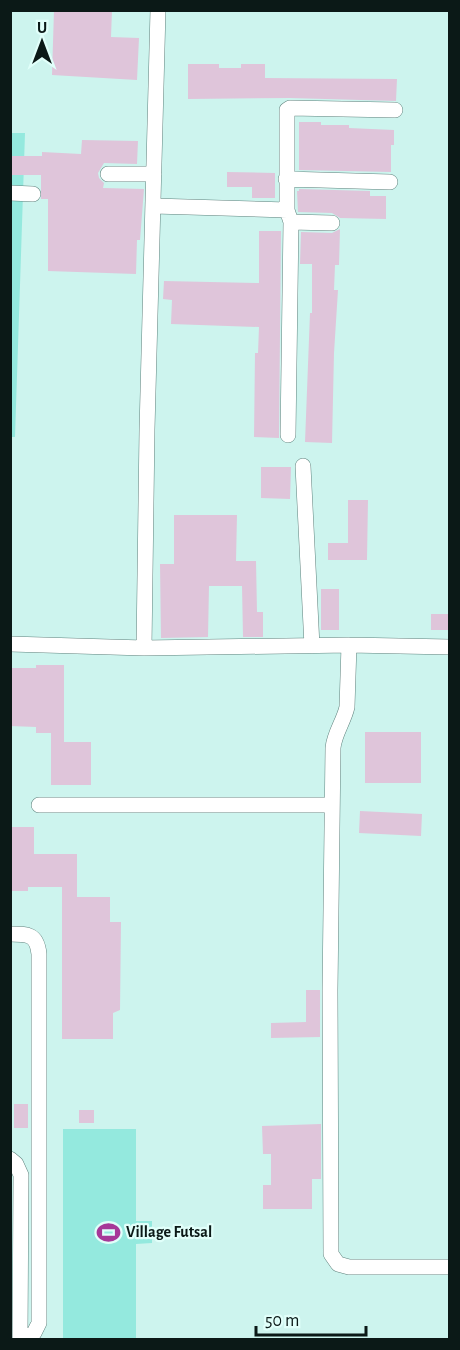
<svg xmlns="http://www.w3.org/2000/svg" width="460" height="1350" viewBox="0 0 460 1350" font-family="'Alegreya Sans',sans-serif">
<rect width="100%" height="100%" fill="#cdf4ee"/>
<!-- green -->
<path fill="#94e9de" d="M10,133H25L15,437H11Z
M63,1129H136V1221H152V1243L136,1244V1339H63Z"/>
<!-- building -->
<path fill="#dfc5da" d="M54,10H112L111,37L139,38L137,80L52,75Z
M188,64H219V68H241V64H265V78L397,79L396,101L290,98L188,99Z
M299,122H321V125H349V128L394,130V145H391V172L299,170Z
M82,140L138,141L137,164L104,163L98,173L99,178L104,183L103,188L144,189L140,240H137L136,274L48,271V199H41V175H10V156H42V152L81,154Z
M227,172L275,173V198H252V187H227Z
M299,189L370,191V196H386V219L340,218L332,213L298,212L297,191H299Z
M340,229L339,265H335L334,290H338L334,353L332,443L305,442L310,313H312V264H300L301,232L332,233Z
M259,231H281L279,438L254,437L255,353H258L259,327L171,324L172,300L163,299L164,281L259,283Z
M261,467H291L290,499L261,498Z
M348,500H368L367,560H328V543H348Z
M174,515H237L236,561H256L257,612H263V637H243L242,586H209L208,637L161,638L160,564H174Z
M321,589H339V630H321Z
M431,614H450V630H431Z
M36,665H64V742H91V785H51V733H36V727L10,726V668H36Z
M365,732H421V783H365Z
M360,811L422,814L421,836L359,833Z
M10,827H34V854H77V897H110V922H121L120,1010L113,1013V1039H62V887H28V891H10Z
M306,990H320V1037L271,1038V1023L306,1022Z
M14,1104H28V1128H14Z
M79,1110H94V1123H79Z
M321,1124V1179H312V1209H263V1185H271V1154H263L262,1126Z"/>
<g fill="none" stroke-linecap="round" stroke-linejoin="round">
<defs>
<path id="minor" d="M108,174H154
M286,179L390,182
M10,193L33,194
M154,206L287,210L291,222L332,223
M287,210V110L290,108L395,110
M288,435L291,222
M303,466L312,646
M10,644L144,648L349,645L450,647
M349,645L347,707C344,721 334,734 333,748L330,990L331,1254L338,1264L349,1267H450
M144,648L147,430L158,10
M39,805H332
M10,934C28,934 37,934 39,954V1323L34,1333L22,1340
M10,1159L16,1164L21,1175L20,1340"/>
</defs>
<!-- minor casing -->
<use href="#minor" stroke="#60837e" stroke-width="16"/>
<!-- minor -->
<use href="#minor" stroke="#fff" stroke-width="15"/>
</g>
<!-- icons -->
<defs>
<symbol id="stadium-bare" viewBox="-9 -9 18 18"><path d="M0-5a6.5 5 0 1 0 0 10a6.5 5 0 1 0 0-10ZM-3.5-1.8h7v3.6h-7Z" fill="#a63998" stroke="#e1fffa" stroke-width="2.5" paint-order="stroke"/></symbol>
</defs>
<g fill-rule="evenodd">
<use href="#stadium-bare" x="92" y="1216" width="33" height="33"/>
</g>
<g text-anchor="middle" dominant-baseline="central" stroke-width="4.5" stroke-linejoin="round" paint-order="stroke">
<!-- poi labels -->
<g font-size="16" font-weight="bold" fill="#0b1917" stroke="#e1fffa" text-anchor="start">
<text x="126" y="1232">Village Futsal</text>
</g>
</g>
<!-- border -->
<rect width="460" height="1350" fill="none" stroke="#0b1917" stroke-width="24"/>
<!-- north arrow -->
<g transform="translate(42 42)" stroke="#e1fffa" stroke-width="4.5" paint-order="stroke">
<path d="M0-4.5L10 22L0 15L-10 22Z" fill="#0b1917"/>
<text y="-9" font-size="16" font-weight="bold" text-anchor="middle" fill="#0b1917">U</text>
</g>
<!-- scale -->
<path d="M256 1326v9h110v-9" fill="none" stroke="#0b1917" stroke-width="3"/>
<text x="265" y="1326" font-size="18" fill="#0b1917" stroke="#e1fffa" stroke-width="4.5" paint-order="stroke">50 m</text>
</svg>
